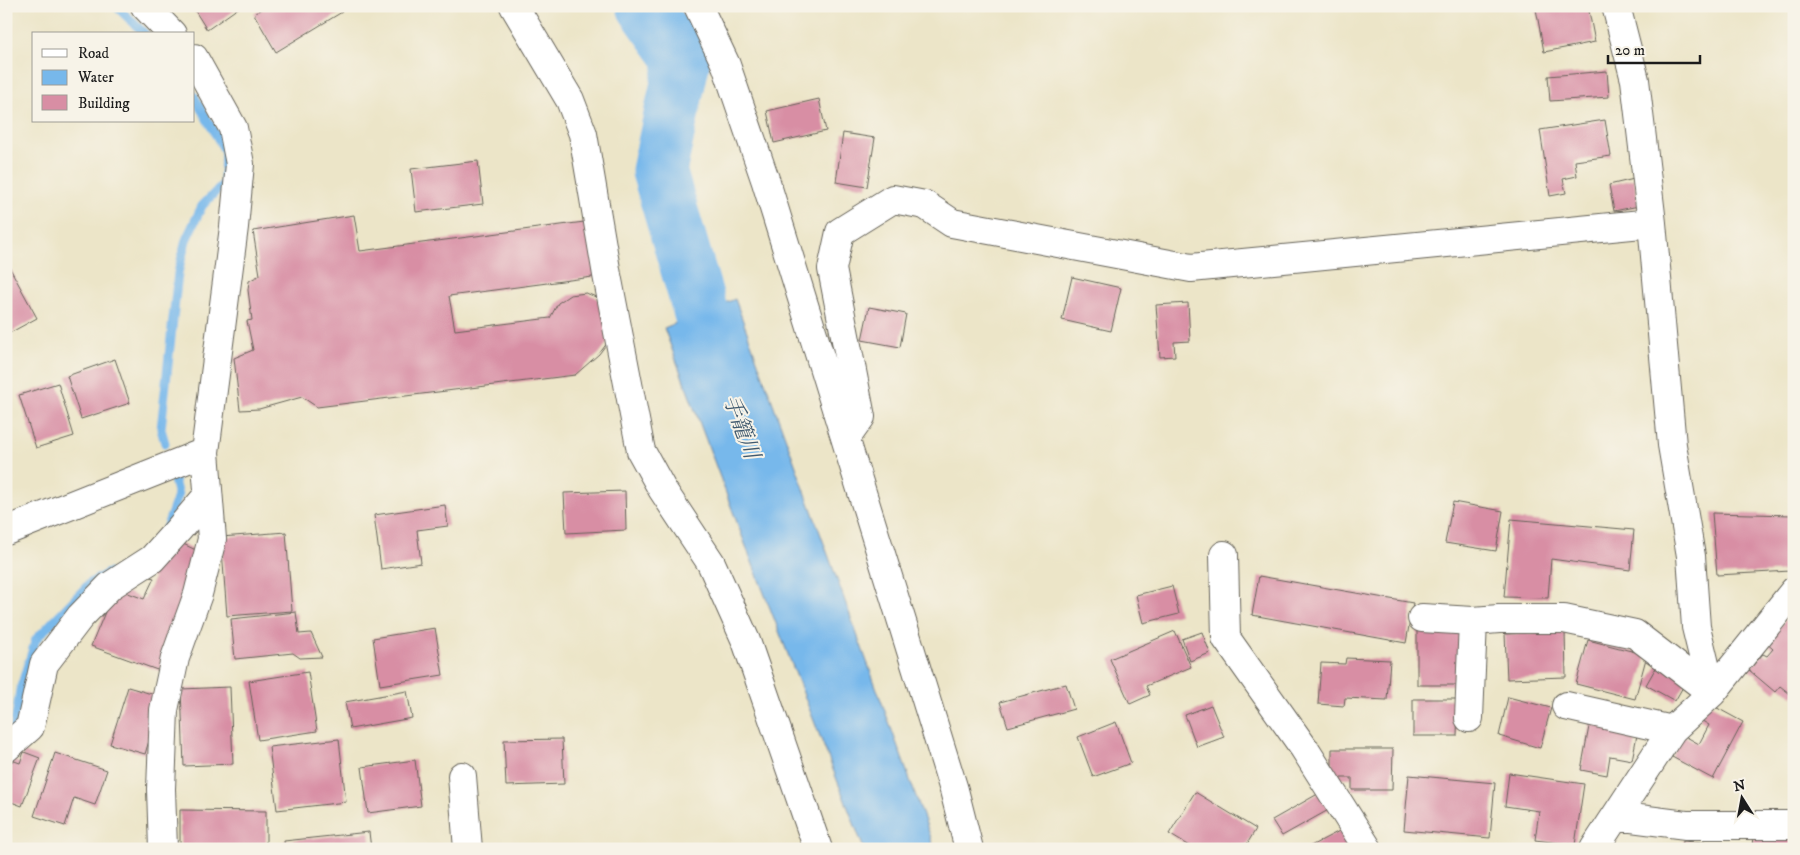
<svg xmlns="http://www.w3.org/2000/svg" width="1800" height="855" viewBox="0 0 1800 855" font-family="'IM FELL DW Pica','Noto Serif JP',serif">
<rect width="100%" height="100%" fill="#f7f3e8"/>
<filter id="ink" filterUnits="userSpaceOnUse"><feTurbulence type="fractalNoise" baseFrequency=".02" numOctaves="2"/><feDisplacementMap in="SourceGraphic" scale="10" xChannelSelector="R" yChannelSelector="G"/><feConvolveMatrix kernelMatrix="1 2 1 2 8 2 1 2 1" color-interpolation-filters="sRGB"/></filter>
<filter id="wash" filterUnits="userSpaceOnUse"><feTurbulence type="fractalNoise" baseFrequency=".0096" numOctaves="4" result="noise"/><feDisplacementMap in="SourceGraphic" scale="20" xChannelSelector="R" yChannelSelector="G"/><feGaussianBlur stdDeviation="1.12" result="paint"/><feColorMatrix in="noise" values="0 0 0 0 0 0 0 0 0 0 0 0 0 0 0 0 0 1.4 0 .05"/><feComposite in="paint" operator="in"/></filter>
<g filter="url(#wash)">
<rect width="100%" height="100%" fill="#ece5c8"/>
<!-- water -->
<path fill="#77b8eb" stroke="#4a6a84" d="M735,299L930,835L934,849H864L750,557L664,328Z"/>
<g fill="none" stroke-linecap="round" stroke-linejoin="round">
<!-- stream -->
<path stroke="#77b8eb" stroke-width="9" d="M116,6L145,34
M165,443L161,429L178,273L186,240L202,206L224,183L225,151L194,96
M166,529L178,496L172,472
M14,732L20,690L36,639L90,583L108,573"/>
<!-- river -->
<path stroke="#77b8eb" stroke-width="55" d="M644,6L683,60L659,171L703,320L726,385"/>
</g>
<g id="blocks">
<!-- building -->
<path fill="#d88ea4" d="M192,6H241L207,30Z
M265,6H338L342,12L276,52L254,14Z
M1549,6H1588L1595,42L1544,52L1536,9Z
M1607,71L1609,97L1550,101L1548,76Z
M819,99L826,131L774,143L767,111Z
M1605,120L1611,156L1575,161L1577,176L1563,179L1566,193L1550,196L1540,130Z
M843,133L875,138L867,187L836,182Z
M478,161L483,204L416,212L411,169Z
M1634,179L1639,206L1614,211L1609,185Z
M354,215L360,251L592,221L600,276L449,296L455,330L550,318L558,303L570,295L586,293L596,297L609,315L611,338L599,354L575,375L317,407L302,397L259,409L240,410L234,358L253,350L247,321L252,320L248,290L249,281L260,275L253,231Z
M6,261L37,318L6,335Z
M1072,277L1121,288L1111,331L1062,320Z
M1188,303L1190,341L1174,342L1175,356L1160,357L1156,305Z
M869,307L906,314L900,347L862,340Z
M115,359L130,403L81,419L67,376Z
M58,383L74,436L36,448L19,395Z
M625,491L626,530L566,533L564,493Z
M1453,502L1503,511L1496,551L1445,543Z
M445,505L448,526L417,530L421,563L381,569L374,515Z
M1712,513L1792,515L1791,571L1717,575Z
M1511,519L1634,530L1630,570L1551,559L1548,598L1504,597Z
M286,532L292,611L227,616L221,537Z
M177,541L202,553L160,671L91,646L115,588L144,599L154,578L150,577L157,558Z
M1259,576L1413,603L1406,643L1252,615Z
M1172,586L1179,614L1143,623L1136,595Z
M1794,609V697L1780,686L1775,692L1749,670L1763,654L1767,656L1773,649L1766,643Z
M296,612L299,634L311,633L322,657L300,658L293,653L235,659L231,619Z
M435,628L443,675L380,685L373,638Z
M1175,631L1191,667L1146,686L1150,695L1130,704L1110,659Z
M1417,631H1462V685H1417Z
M1202,632L1210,653L1190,661L1182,639Z
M1565,632L1566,677L1507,679L1505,634Z
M1588,640L1647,655L1635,699L1576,684Z
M1346,658L1390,660L1387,700L1345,698L1344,706L1318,704L1321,663L1345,664Z
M1659,662L1688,678L1675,701L1646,685Z
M308,672L317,731L258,740L249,681Z
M1066,684L1074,709L1008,727L1000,702Z
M128,687L162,697L145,754L110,744Z
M230,687L233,764L184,766L181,689Z
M407,691L412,718L350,729L345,702Z
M1508,697L1551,708L1540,748L1499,736Z
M1413,699H1458L1457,736H1413Z
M1708,703L1743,722L1713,779L1672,757L1683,735L1699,744L1709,725L1699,719Z
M1211,705L1224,737L1197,747L1185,715Z
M1590,721L1638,730L1632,760L1610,756L1607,775L1581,770Z
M1116,722L1131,763L1093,777L1078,737Z
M339,739L346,802L277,810L269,747Z
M562,739L564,784L506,786L504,740Z
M1332,749H1393L1392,790H1352V778H1332Z
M24,752L40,758L22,806L6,800V758L20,763Z
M55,753L107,770L95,805L74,798L65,826L34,816Z
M415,760L421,806L368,813L362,767Z
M1509,773L1584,784L1575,845L1535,840L1539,811L1505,806Z
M1409,775L1495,783L1490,838L1404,830Z
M1323,791L1332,808L1282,836L1272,820Z
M1195,792L1256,829L1244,849H1194L1169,834Z
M180,810L266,811V849H180Z
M1347,827L1359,849H1305Z
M369,832L371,849H285L284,841Z
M1754,833L1794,836V849H1753Z
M1683,841L1722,844V849H1682Z"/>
</g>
</g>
<g filter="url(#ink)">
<use href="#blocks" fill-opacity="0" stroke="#656258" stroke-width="1"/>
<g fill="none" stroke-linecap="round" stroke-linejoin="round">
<defs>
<path id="minor" d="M145,6L172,34
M514,6L570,100L583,134L607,275L641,451L662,489L711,563L746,641L818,849
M698,6L726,65L766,182L954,790L969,849
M1616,6L1635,80L1652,223L1672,445L1691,556L1696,627L1712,693
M846,438L861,417L832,269L840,232L893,199L925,205L952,223L1191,268L1652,223
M6,531L205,452L234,227L240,164L233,128L194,58
M1224,555L1226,638L1304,748L1368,849
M1422,618L1473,621L1499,619H1564L1635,634L1712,693
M1566,706L1672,730
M1469,718L1473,621
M6,748L30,727L44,664L80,617L110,586L152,559L179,529L208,495
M462,776L468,849
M1616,816L1686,825H1794
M163,849L161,789L164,710L175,658L198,594L212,539L205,452
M1594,849L1672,730L1712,693L1794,591"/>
</defs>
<!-- minor casing -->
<use href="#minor" stroke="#656258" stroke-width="30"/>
<!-- minor -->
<use href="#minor" stroke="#fff" stroke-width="28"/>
</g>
</g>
<g text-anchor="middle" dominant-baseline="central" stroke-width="4" stroke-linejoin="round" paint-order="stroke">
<!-- water labels -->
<g font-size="22" font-style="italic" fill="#405a6f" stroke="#f7f3e8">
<text transform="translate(741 427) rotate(70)">手籠川</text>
</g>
</g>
<!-- margin -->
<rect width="1800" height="855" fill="none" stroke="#f7f3e8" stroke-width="25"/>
<!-- legend -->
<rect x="32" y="32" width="162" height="90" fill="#f7f3e8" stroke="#9f9d96"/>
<rect x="42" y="49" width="25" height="8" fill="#ffffff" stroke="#9f9d96"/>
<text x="78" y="58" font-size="15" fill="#1c1c1c">Road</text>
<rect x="42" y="70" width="25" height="15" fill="#77b8eb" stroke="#9f9d96"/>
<text x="78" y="82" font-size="15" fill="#1c1c1c">Water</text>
<rect x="42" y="95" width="25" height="15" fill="#d88ea4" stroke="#9f9d96"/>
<text x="78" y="108" font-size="15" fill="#1c1c1c">Building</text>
<!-- north arrow -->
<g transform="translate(1742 798) rotate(349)" stroke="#f7f3e8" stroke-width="4" paint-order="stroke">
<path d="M0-4L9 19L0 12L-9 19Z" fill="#1c1c1c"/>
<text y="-8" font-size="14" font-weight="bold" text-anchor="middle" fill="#1c1c1c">N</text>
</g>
<!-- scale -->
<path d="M1608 55v8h92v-8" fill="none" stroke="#1c1c1c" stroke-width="2.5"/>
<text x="1615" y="55" font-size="15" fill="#1c1c1c" stroke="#f7f3e8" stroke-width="4" paint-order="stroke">20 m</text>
</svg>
